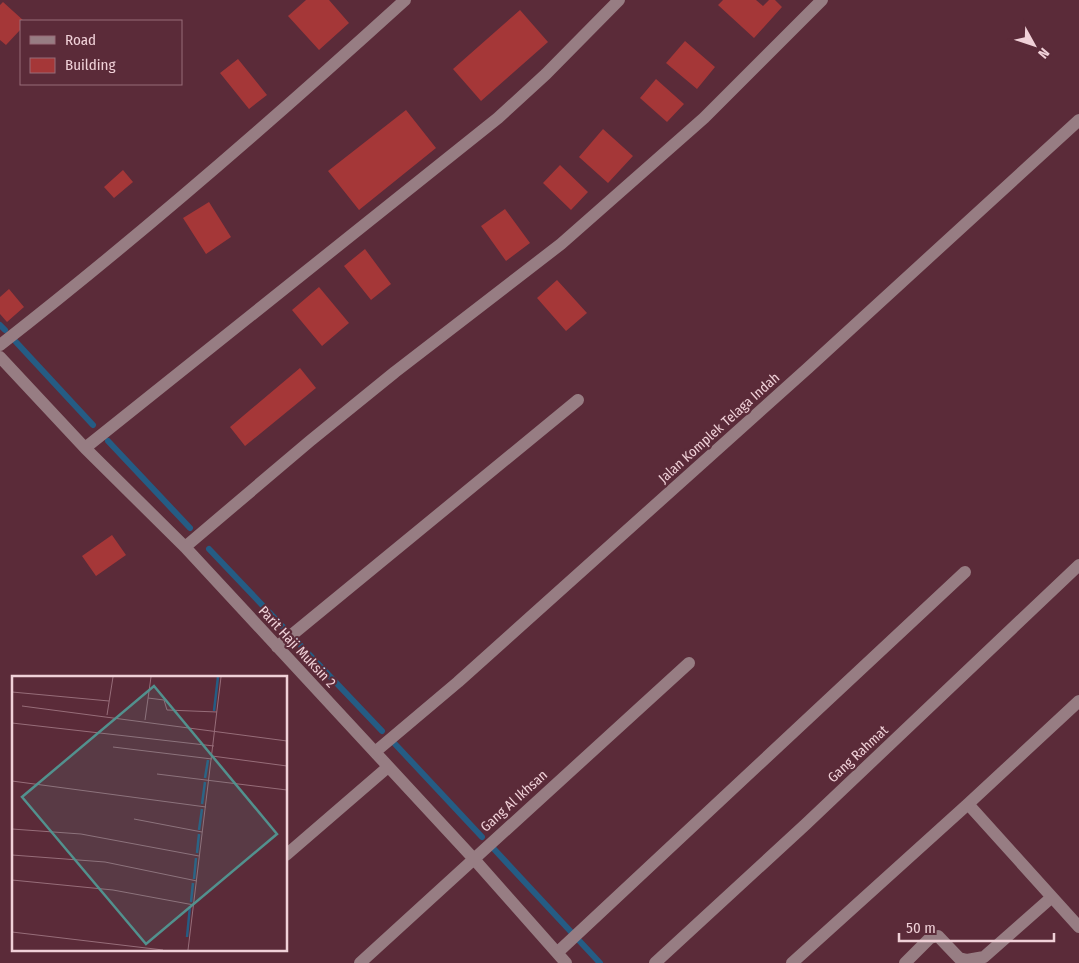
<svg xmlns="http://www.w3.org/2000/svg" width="1079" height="963" viewBox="0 0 1079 963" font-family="'Fira Sans Condensed',sans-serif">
<rect width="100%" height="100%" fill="#5b2b39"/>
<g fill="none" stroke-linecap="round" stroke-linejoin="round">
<!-- stream -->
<path stroke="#255c84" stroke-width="6" d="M0,325L5,330
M16,342L93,425
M108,441L190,528
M209,549L382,731
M395,744L482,837
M493,848L600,963"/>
</g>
<!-- building -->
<path fill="#a53738" d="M306,0H329L349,23L319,50L288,16Z
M723,0H756L763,6L769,0H775L782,7L754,38L718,5Z
M3,2L24,21H21V29L6,45L0,40V5Z
M520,10L548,42L481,101L453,69Z
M685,41L715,67L697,89L666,63Z
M238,59L267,95L249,109L220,73Z
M656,79L684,104L667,122L640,98Z
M406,110L436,148L359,210L328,171Z
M603,129L633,156L608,183L579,157Z
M560,165L588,192L571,210L543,183Z
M123,170L133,182L114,198L104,187Z
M209,202L231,237L206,254L183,218Z
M505,209L530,243L506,261L481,226Z
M365,249L391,284L371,300L344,266Z
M557,280L587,313L566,331L537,298Z
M319,287L349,323L322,346L292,310Z
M9,289L24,307L7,322L0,314V297Z
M300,368L316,388L245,446L230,427Z
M112,535L126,555L96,576L82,556Z"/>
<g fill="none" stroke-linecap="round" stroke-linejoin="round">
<!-- minor -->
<path stroke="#977d83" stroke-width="12" d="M0,345C140,236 274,119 405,0
M0,357L85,448L185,547L473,858L566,963
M85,448L498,118L546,74L619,0
M185,547L310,441L395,372L561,244L704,118L822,0
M277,647L578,400
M375,752L458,682L808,368L1079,120
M968,804L1079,927
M286,855L388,767
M558,952L965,572
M360,963L689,663
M655,963L806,824L1079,565
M792,963L968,804L1079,701
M905,963L930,938L938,936L959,958L967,960L984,957L1052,897"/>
</g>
<g text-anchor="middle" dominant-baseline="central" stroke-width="4.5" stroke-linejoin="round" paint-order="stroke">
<!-- street labels -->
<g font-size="14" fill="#f0d1d8" stroke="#5b2b39">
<text transform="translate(719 428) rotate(-42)">Jalan Komplek Telaga Indah</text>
<text transform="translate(297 647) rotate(47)">Parit Haji Muksin 2</text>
<text transform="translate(858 754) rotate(-43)">Gang Rahmat</text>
<text transform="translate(514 801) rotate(-42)">Gang Al Ikhsan</text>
</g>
</g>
<!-- overview -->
<g transform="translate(12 676)">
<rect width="275" height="275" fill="#5b2b39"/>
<path fill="none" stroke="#255c84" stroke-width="2.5" d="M202,35L206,1M193,102L196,84M190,128L193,106M187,154L190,133M185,177L187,158M182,203L184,182M179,226L181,207M175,261L178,230"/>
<path fill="none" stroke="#976d79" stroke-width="1" d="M0,16L97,25M136,22L152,24L155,34L205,36M10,30L275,65M95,39L101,1M133,44L139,1M0,47L202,70M101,71L200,83M200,80L275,90M145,98L275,114M0,105L194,131M122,143L190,156M0,153L69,158L187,180M0,179L93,186L185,205M0,204L101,214L182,229M0,256L151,274M176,274L209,1"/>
<path fill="#52918e" fill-opacity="0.15" stroke="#52918e" stroke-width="2.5" d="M142,10L265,158L134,268L10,121Z"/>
<rect width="275" height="275" fill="none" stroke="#f0d1d8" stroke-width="2.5"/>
</g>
<!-- legend -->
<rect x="20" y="20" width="162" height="65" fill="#5b2b39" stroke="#976d79"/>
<rect x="30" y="36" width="25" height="8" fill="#977d83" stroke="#976d79"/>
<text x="65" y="45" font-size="15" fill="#f0d1d8">Road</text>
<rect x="30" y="58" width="25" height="15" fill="#a53738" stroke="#976d79"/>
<text x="65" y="70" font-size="15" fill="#f0d1d8">Building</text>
<!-- north arrow -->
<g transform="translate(1034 45) rotate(130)" stroke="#5b2b39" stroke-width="4" paint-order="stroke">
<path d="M0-4L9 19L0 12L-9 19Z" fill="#f0d1d8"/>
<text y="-8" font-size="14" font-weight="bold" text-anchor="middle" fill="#f0d1d8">N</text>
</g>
<!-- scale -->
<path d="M899 933v8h155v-8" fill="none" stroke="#f0d1d8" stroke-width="2.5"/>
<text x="906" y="933" font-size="15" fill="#f0d1d8" stroke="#5b2b39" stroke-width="4" paint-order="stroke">50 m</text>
</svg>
